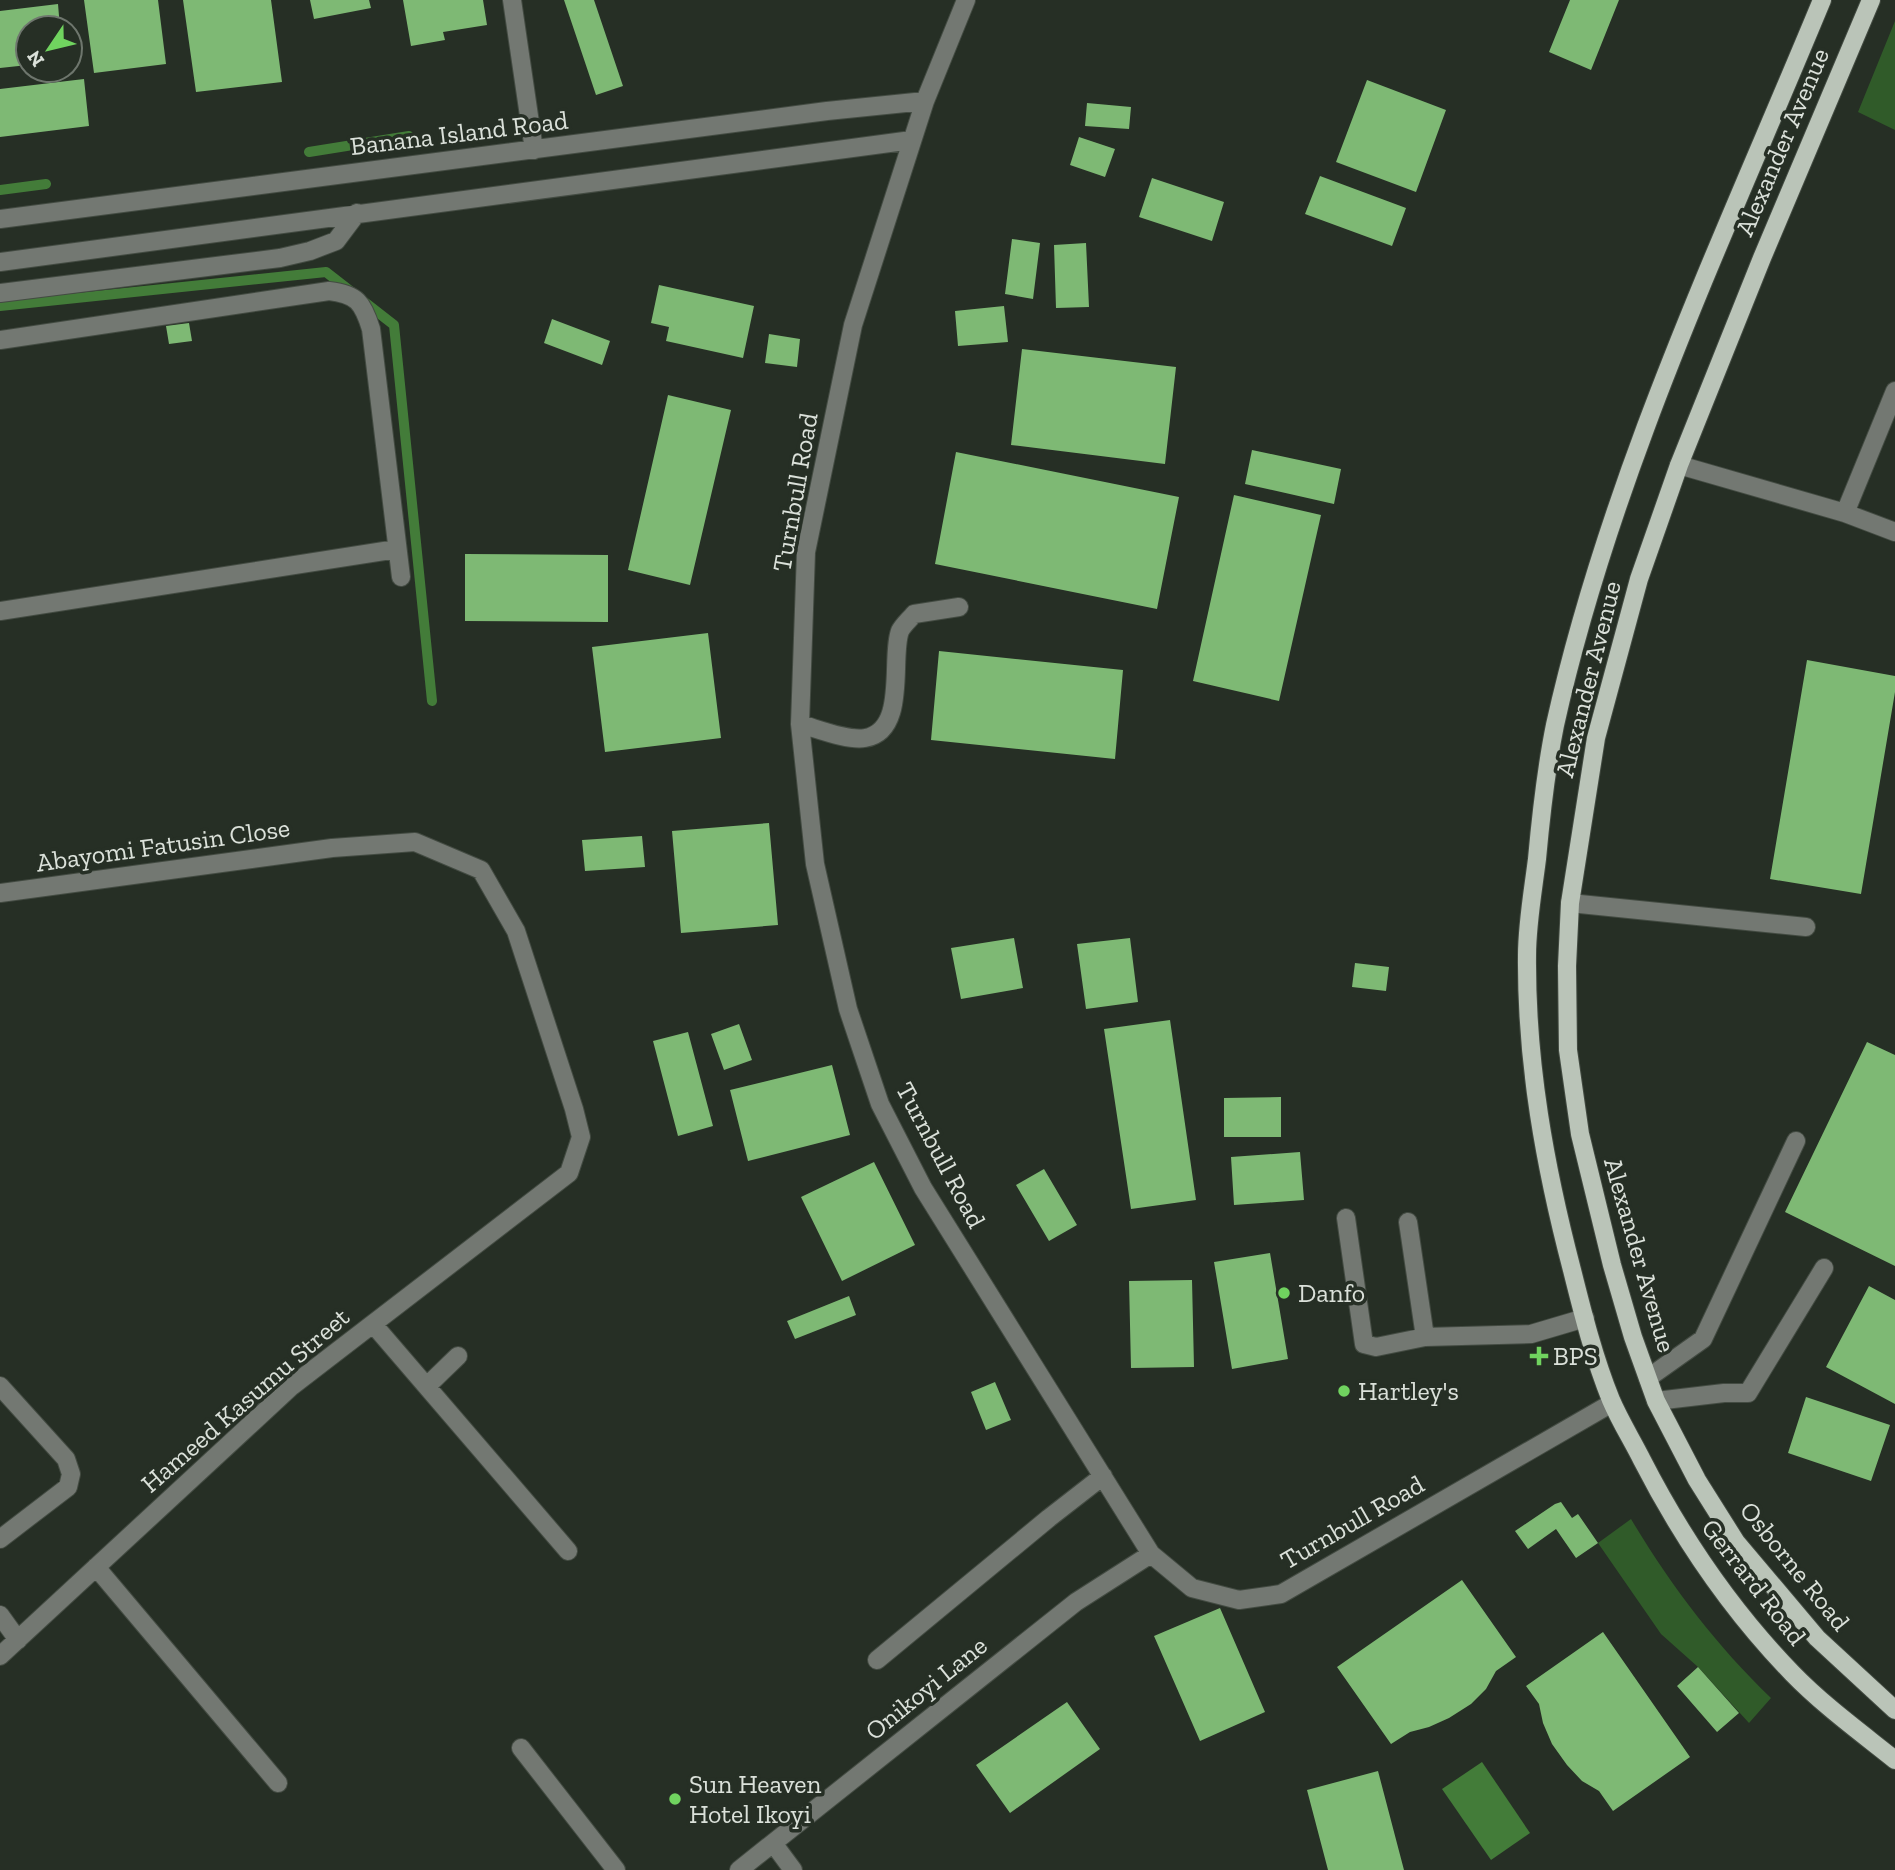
<svg xmlns="http://www.w3.org/2000/svg" width="1895" height="1870" viewBox="0 0 1895 1870" font-family="'Zilla Slab',serif">
<rect width="100%" height="100%" fill="#262f25"/>
<!-- green -->
<path fill="#305b29" d="M1895,21V130L1858,112Z
M1631,1519C1671,1586 1716,1645 1771,1698L1749,1723L1698,1667L1661,1634L1598,1543Z"/>
<!-- water -->
<path fill="#437c39" d="M1482,1762L1530,1833L1491,1860L1442,1789Z"/>
<g fill="none" stroke-linecap="round" stroke-linejoin="round">
<!-- stream -->
<path stroke="#437c39" stroke-width="10" d="M309,152L409,136
M0,190L46,184
M0,306L326,272L394,325L432,701"/>
</g>
<!-- building -->
<path fill="#7eb974" d="M84,0H158L166,64L94,73Z
M183,0H271L282,82L196,92Z
M310,0H369L371,8L314,19Z
M403,0H483L487,25L443,32L445,40L411,46Z
M564,0H594L623,86L596,95Z
M1570,0H1619L1591,70L1549,52Z
M58,4L60,28H28V65L0,68V11Z
M84,79L89,126L0,137V89Z
M1367,80L1446,110L1416,192L1336,162Z
M1087,103L1131,107L1129,129L1085,126Z
M1079,137L1115,149L1105,177L1070,165Z
M1320,176L1406,208L1392,246L1305,214Z
M1152,178L1224,202L1212,241L1139,217Z
M1012,239L1040,243L1033,299L1005,294Z
M1086,243L1089,307L1056,308L1054,245Z
M659,285L754,306L743,358L666,341L669,327L651,323Z
M1004,306L1008,342L958,346L955,311Z
M552,319L610,341L602,365L544,343Z
M189,323L192,341L169,344L166,326Z
M769,334L800,339L797,367L765,363Z
M1022,349L1176,367L1165,464L1011,445Z
M668,395L731,410L690,585L628,570Z
M1252,450L1341,469L1334,504L1245,484Z
M956,452L1179,497L1157,609L935,564Z
M1234,495L1321,515L1279,701L1193,681Z
M465,554L608,555V622L465,621Z
M708,633L721,738L605,752L592,647Z
M939,651L1123,670L1115,759L931,740Z
M1807,660L1895,676V692L1861,894L1770,879Z
M769,823L778,925L681,933L672,831Z
M642,836L645,867L585,871L582,840Z
M1014,938L1023,988L961,999L951,948Z
M1130,938L1138,1002L1086,1009L1077,944Z
M1355,963L1389,967L1386,991L1352,987Z
M1170,1020L1196,1200L1131,1209L1104,1029Z
M739,1024L752,1060L724,1070L711,1034Z
M688,1032L713,1126L678,1136L653,1041Z
M1867,1042L1895,1055V1266L1785,1212Z
M832,1065L850,1135L748,1161L730,1090Z
M1281,1097V1137H1224V1098Z
M1300,1152L1304,1200L1234,1205L1231,1157Z
M874,1162L915,1245L842,1281L801,1197Z
M1044,1169L1077,1225L1049,1241L1016,1185Z
M1270,1253L1288,1359L1232,1369L1214,1262Z
M1192,1280L1194,1367L1131,1368L1129,1281Z
M1869,1286L1895,1300V1404L1826,1367Z
M849,1296L856,1315L795,1339L787,1321Z
M995,1382L1011,1420L986,1430L971,1392Z
M1806,1397L1890,1425L1871,1481L1788,1453Z
M1561,1502L1572,1518L1578,1514L1598,1543L1576,1558L1556,1529L1528,1549L1515,1531L1555,1504Z
M1462,1580L1516,1657L1496,1671L1486,1689L1471,1704L1449,1718L1429,1727L1410,1732L1391,1744L1337,1667Z
M1220,1608L1265,1712L1200,1741L1154,1636Z
M1603,1632L1690,1757L1613,1811L1599,1791L1582,1781L1567,1765L1552,1744L1543,1723L1539,1704L1526,1686Z
M1698,1667L1739,1713L1717,1732L1677,1686Z
M1067,1702L1100,1749L1010,1813L976,1765Z
M1378,1771L1404,1870H1328L1307,1790Z"/>
<g fill="none" stroke-linecap="round" stroke-linejoin="round">
<defs>
<path id="minor" d="M512,0L534,150
M966,0L925,101L853,325L806,552L800,724L815,864L848,1009L880,1104L923,1188L1151,1554L1192,1588L1239,1600L1281,1594L1612,1403
M0,219L827,111L925,101
M0,262L912,140
M0,293L280,258L310,251L336,241L357,213
M0,340L329,291C357,294 363,303 371,329L401,577
M1679,465L1845,513L1895,532
M1845,513L1895,391
M0,611L397,549
M800,724C818,729 848,741 865,738C908,731 890,657 900,631C903,625 910,619 914,614L959,607
M0,893L332,848L415,842L481,870L516,931L574,1109L581,1137L569,1173L292,1386L0,1656
M1570,903L1806,927
M1346,1218L1364,1344L1376,1347L1425,1337
M1408,1222L1425,1337L1531,1334L1585,1318
M373,1324L568,1551
M1648,1378L1703,1339L1796,1141
M0,1386L66,1459L71,1474L68,1487L0,1539
M427,1386L458,1356
M1656,1401L1724,1393H1748L1824,1268
M96,1567L278,1783
M0,1615L18,1640
M877,1660L1049,1518L1103,1476
M521,1748L616,1870
M773,1843L793,1870
M739,1870L1076,1602L1151,1554"/>
<path id="major" d="M1822,0C1724,237 1611,473 1555,725C1546,769 1541,815 1537,859C1533,891 1527,924 1527,955C1526,1063 1545,1167 1572,1270C1583,1314 1594,1358 1611,1400C1620,1421 1632,1440 1642,1460C1682,1538 1731,1610 1792,1673C1823,1705 1860,1732 1895,1760
M1871,0L1762,258L1679,465L1639,579L1596,738L1570,903L1567,966L1568,1050L1580,1134L1612,1265L1633,1337L1656,1401L1697,1480L1736,1542L1817,1638L1895,1710"/>
</defs>
<!-- minor casing -->
<use href="#minor" stroke="#434b42" stroke-width="20"/>
<!-- major casing -->
<use href="#major" stroke="#434b42" stroke-width="20"/>
<!-- minor -->
<use href="#minor" stroke="#737872" stroke-width="18"/>
<!-- major -->
<use href="#major" stroke="#bac4b8" stroke-width="18"/>
</g>
<!-- markers -->
<g fill="#70d35f" stroke="#262f25" stroke-width="2.5">
<circle cx="1284" cy="1293" r="7"/>
<path d="M1535.5 1345.5h7v7h7v7h-7v7h-7v-7h-7v-7h7z"/>
<circle cx="1344" cy="1391" r="7"/>
<circle cx="675" cy="1799" r="7"/>
</g>
<g text-anchor="middle" dominant-baseline="central" stroke-width="7" stroke-linejoin="round" paint-order="stroke">
<!-- street labels -->
<g font-size="26" fill="#dbe1da" stroke="#262f25">
<text transform="translate(459 133) rotate(-7)">Banana Island Road</text>
<text transform="translate(1782 142) rotate(-67)">Alexander Avenue</text>
<text transform="translate(795 492) rotate(-80)">Turnbull Road</text>
<text transform="translate(1588 679) rotate(-76)">Alexander Avenue</text>
<text transform="translate(163 845) rotate(-8)">Abayomi Fatusin Close</text>
<text transform="translate(941 1155) rotate(62)">Turnbull Road</text>
<text transform="translate(1640 1255) rotate(74)">Alexander Avenue</text>
<text transform="translate(245 1400) rotate(-41)">Hameed Kasumu Street</text>
<text transform="translate(1352 1522) rotate(-30)">Turnbull Road</text>
<text transform="translate(1795 1566) rotate(51)">Osborne Road</text>
<text transform="translate(1754 1582) rotate(52)">Gerrard Road</text>
<text transform="translate(926 1688) rotate(-39)">Onikoyi Lane</text>
</g>
<!-- poi labels -->
<g font-size="26" fill="#dbe1da" stroke="#262f25" text-anchor="start">
<text x="1298" y="1293">Danfo</text>
<text x="1553" y="1356">BPS</text>
<text x="1358" y="1391">Hartley's</text>
<text x="689" y="1784">Sun Heaven<tspan x="689" dy="30">Hotel Ikoyi</tspan></text>
</g>
</g>
<!-- north arrow -->
<g transform="translate(49 49) rotate(235)"><circle r="33" fill="#262f25" stroke="#6e766d" stroke-width="2"/>
<path d="M0-5L12 26L0 18L-12 26Z" fill="#70d35f"/>
<text y="-10" font-size="19" font-weight="bold" text-anchor="middle" fill="#dbe1da">N</text>
</g>
</svg>
